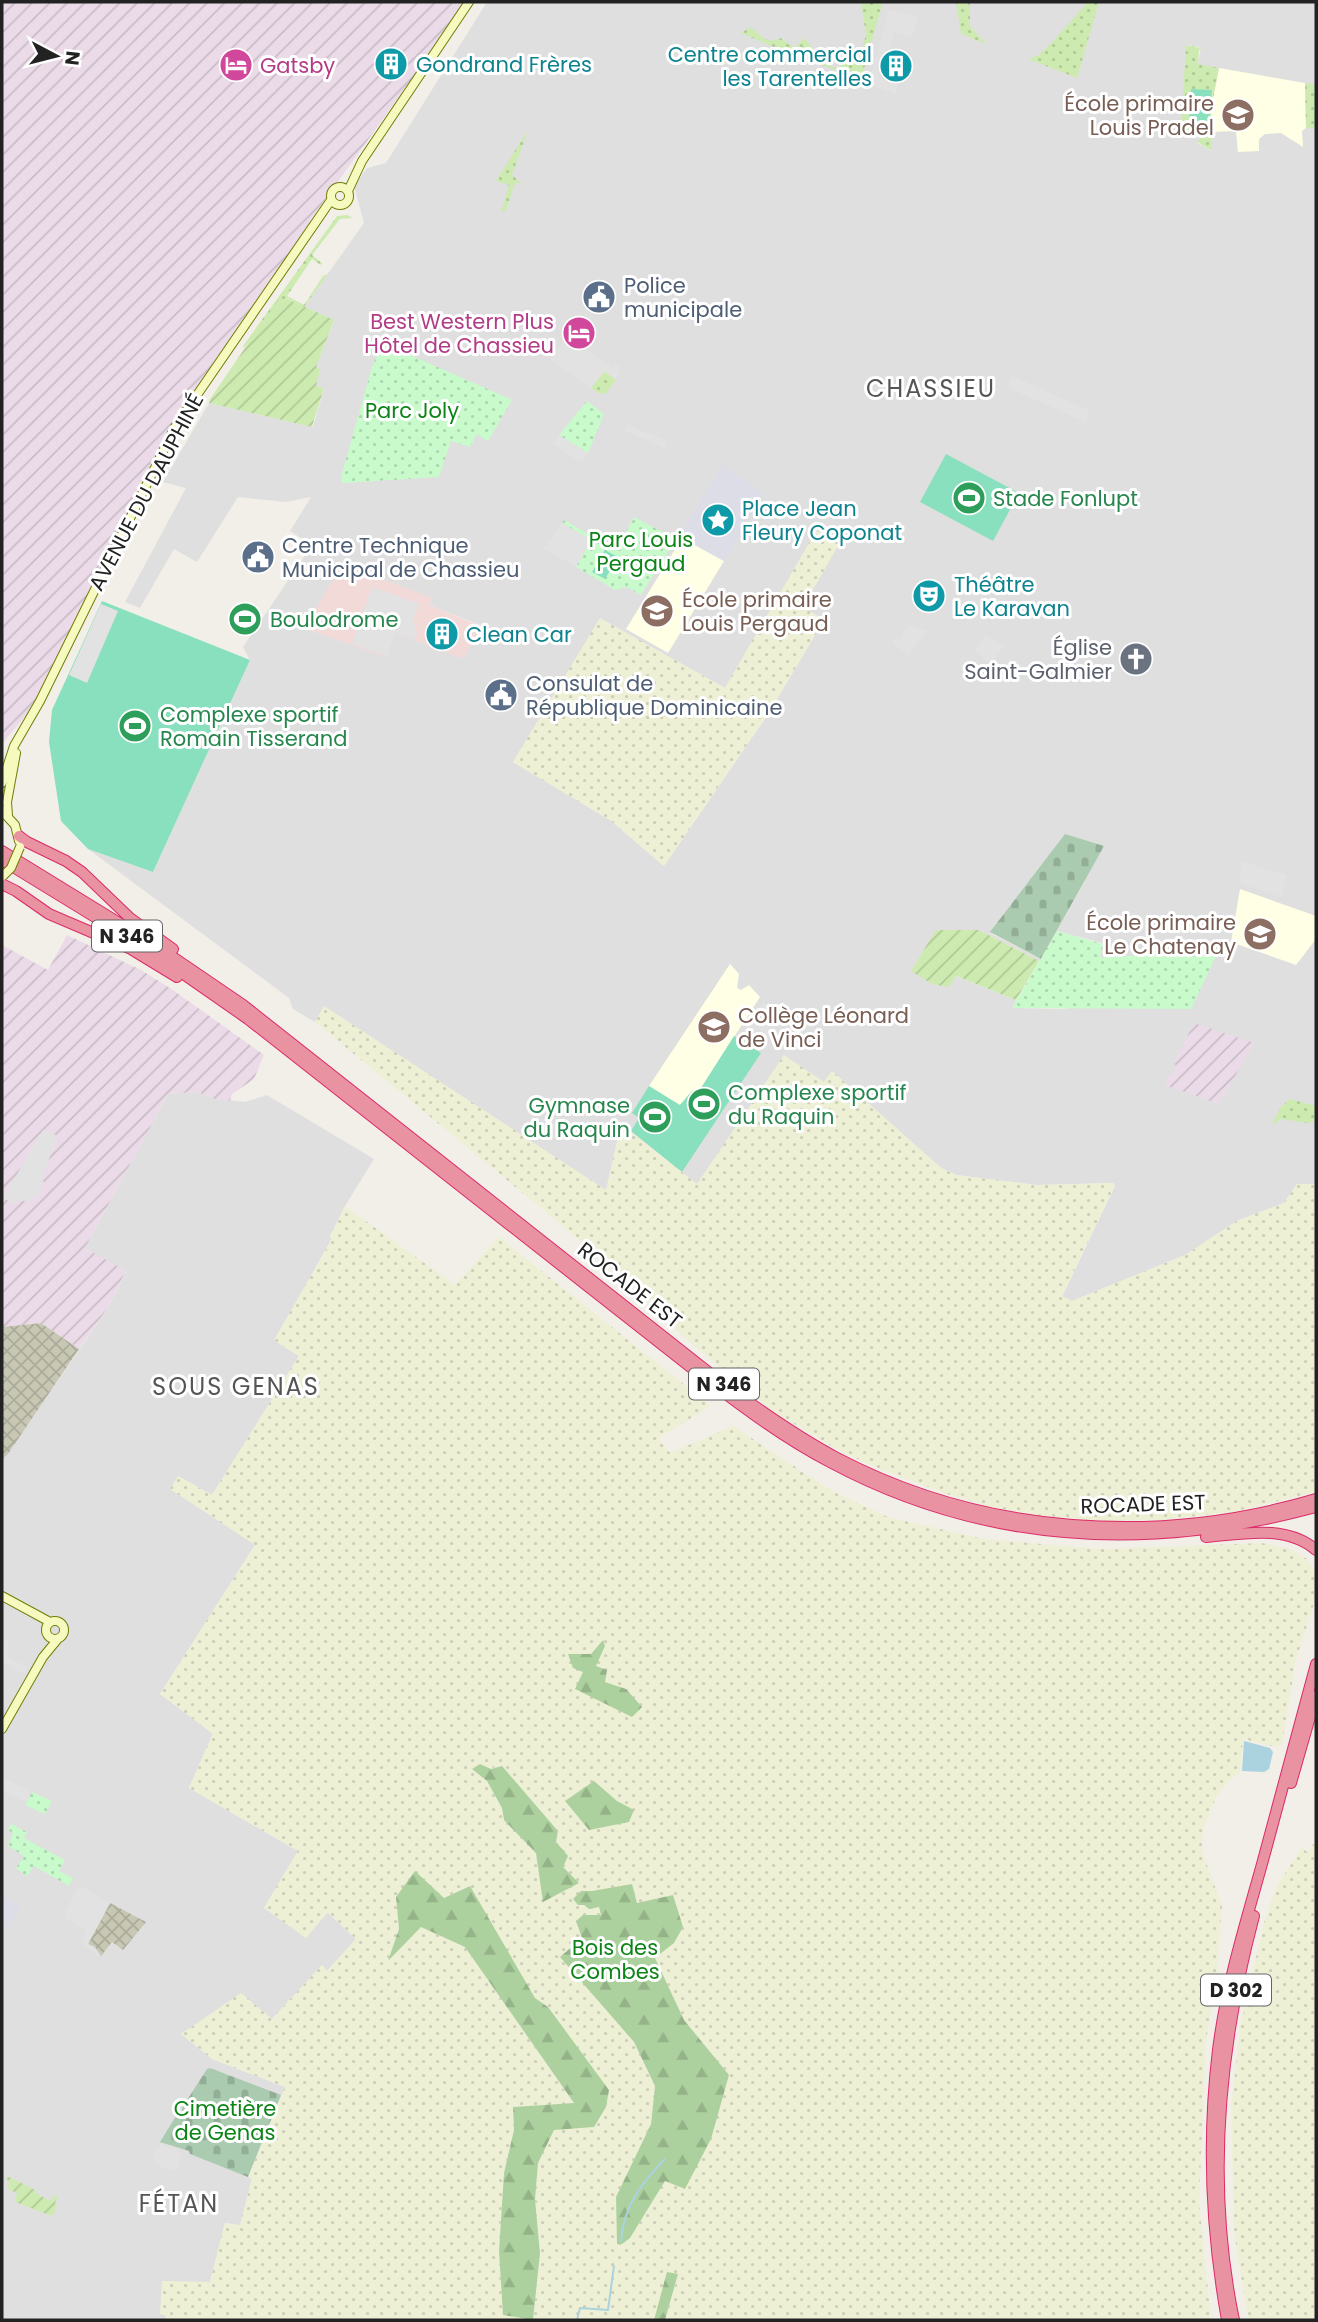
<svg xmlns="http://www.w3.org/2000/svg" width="1318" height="2322" viewBox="0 0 1318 2322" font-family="Poppins,sans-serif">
<defs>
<pattern id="industrial-furrows" width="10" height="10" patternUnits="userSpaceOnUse" patternTransform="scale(1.75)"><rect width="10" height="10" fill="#ebdbe8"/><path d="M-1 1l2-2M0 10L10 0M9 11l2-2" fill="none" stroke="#c9bcc7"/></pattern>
<pattern id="construction-cross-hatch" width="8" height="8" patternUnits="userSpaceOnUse" patternTransform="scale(1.75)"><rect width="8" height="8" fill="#c7c7b4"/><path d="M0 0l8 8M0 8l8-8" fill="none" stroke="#abab9a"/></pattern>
<pattern id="farmland-dots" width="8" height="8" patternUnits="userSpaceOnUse" patternTransform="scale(1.75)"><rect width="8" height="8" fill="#eef0d5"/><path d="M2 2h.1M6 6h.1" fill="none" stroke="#ccceb7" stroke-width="1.8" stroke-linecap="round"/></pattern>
<pattern id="grass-dots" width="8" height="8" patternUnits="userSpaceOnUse" patternTransform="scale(1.75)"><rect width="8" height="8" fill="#cdebb0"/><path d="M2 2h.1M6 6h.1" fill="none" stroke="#b0c997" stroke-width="1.8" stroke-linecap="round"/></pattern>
<pattern id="forest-firs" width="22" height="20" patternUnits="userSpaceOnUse" patternTransform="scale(1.75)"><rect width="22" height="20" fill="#add19e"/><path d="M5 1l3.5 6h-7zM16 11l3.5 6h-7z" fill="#95b388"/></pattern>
<pattern id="cemetery-stones" width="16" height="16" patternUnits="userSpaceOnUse" patternTransform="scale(1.75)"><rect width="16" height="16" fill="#aacbaf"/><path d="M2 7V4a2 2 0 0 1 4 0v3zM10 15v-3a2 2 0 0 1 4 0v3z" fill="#92ae96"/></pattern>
<pattern id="park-dots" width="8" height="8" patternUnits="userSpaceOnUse" patternTransform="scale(1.75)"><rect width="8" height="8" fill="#c8facc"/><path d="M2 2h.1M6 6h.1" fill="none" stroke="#acd6af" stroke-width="1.8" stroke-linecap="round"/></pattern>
<pattern id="garden-furrows" width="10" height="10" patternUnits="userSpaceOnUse" patternTransform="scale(1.75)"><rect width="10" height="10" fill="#cdebb0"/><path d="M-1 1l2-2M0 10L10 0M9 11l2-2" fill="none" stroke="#b0c997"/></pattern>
</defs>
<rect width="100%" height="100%" fill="#f2efe9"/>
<!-- residential -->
<path fill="#e0dfdf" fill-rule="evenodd" d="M487,2H1316V85L1305,84L1306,127L1314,128L1316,133V1184H1297L1284,1203L1237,1221L1185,1255L1072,1301L1062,1297L1115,1186L1113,1183L1037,1185L956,1175L941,1168L832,1071L824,1082L697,1184L621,1124L606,1191L324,1007L315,1022L293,1009L289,998L88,849L153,872L250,660L243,647L312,545L290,531L311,497L286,502L238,497L197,562L174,549L140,608L125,602L186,488L163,482L209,403L313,427L324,389L315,386V368L334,321L304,307L364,223L354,186L367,168L386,163ZM1187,45L1201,47L1198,64L1211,108L1212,151L1197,143L1200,139L1197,135L1192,137L1186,130L1181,129ZM816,532L839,543L803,607L824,620L767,716L664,866L610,820L513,762L600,619L725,688ZM432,598L429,605L480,625L394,633L387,656L309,630L318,614ZM1085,881L1057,931L1102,943L1099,958L1218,951L1078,1007L1062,1009L1013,1008L1016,1000L955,976L979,930L1039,961L1041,959L990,933Z
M197,1092L215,1099L245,1102L267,1095L374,1159L345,1206L330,1236L332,1238L275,1341L299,1356L212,1495L178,1476L255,1545L160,1694L213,1733L189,1788L298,1851L264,1908L327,1912L356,1939L327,1971L321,1966L272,2019L181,2034L212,2059L285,2087L248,2177L252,2178L240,2226L225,2223L210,2282L160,2314L166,2315L165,2320H2V1460L8,1454L107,1309L126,1272L85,1248L168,1094Z"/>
<!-- commercial -->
<path fill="#f2dad9" d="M343,564L432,598L429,605L480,626L464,659L395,633L386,657L309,630L318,614L314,611Z"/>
<!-- industrial -->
<path fill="url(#industrial-furrows)" d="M2,2H464L409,83L311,219L307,230L184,406L153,459L45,686L27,714L2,744Z
M67,935L141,970L170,988L264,1055L254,1079L232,1094L230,1101L215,1099L197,1092L168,1094L85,1248L126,1271L107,1309L79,1349L41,1323L2,1327V945L48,970Z
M1194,1023L1254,1043L1219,1104L1165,1085L1169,1075H1172L1176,1066L1174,1063Z"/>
<!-- education -->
<path fill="#ffffe5" d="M1219,68L1305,83L1306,128L1302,131L1303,147L1281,133L1265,134L1259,139V151L1238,152L1236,131L1212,132L1211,108Z
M682,538L724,561L668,653L626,629Z
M1240,889L1316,916V939L1296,965L1231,942Z
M730,964L739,974L737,988L741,990L749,985L760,997L701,1088L692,1091L680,1105L676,1104L649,1086Z"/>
<!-- construction -->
<path fill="url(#construction-cross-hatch)" d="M41,1323L79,1349L8,1454L2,1460V1327Z
M110,1903L146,1922L123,1950L112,1942L101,1956L95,1947L88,1944Z"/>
<!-- farmland -->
<path fill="url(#farmland-dots)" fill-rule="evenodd" d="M816,531L840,542L803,607L824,620L767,715L664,866L610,820L513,762L600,618L725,688Z
M324,1006L606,1190L621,1124L697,1184L784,1055L824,1082L832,1071L941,1168L956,1175L1037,1185L1113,1183L1115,1185L1062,1296L1072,1301L1185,1255L1237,1221L1284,1203L1297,1184H1316V1492L1232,1512L1162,1520L1106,1521L1043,1516L992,1507L947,1494L877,1468L842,1452L772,1411L678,1332L655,1302L315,1022Z
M345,1206L455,1285L499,1237L711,1406L658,1438L670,1453L733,1426L834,1492L888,1517L984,1539L1101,1549L1262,1543L1290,1549L1307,1559L1315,1573L1316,1597L1296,1660L1282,1743L1279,1747L1272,1746L1243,1739L1240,1772L1227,1783L1217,1795L1203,1830L1202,1845L1204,1857L1222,1906L1217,1973L1206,2041L1199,2202L1211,2320H665L678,2275L668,2272L654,2320H533L540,2253L535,2200L538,2162L554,2130L609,2090L548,2008L535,1998L469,1886L444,1898L396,1897L399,1929L390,1959L421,1927L465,1947L574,2104L513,2107L514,2130L504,2173L499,2251L503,2314L532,2320H165L166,2315L160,2314L162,2281L210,2282L225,2223L240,2225L252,2179L248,2177L285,2087L212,2059L181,2034L241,1993L272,2019L322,1965L327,1971L356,1939L328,1912L306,1938L264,1908L298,1851L189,1788L213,1734L160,1694L255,1545L170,1489L178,1476L212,1495L299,1356L274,1340L332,1239L330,1237ZM602,1640L605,1646L595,1666L605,1682L626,1689L642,1707L576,1689L591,1654ZM502,1767L558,1831L556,1842L563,1867L578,1882L544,1902L536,1853L504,1820L502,1808L487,1781L473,1769ZM632,1885L637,1903L674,1943L655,1958L684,2020L729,2075L685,2188L665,2181L630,2238L616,2197L651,2124L655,2086L634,2042L561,1957L601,1916L599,1907L584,1904L581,1891H592Z
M1316,1841V2320H1248L1234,2232L1231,2106L1241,2022L1265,1919L1278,1884L1302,1847L1307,1852Z"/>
<!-- grass -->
<path fill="url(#grass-dots)" d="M861,2H883L861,79L790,54L741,33L751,27C761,36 767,45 781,38L795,48L804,38L826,64L838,69L847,56L859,58L866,35Z
M956,2H970V26L986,44L961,34Z
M1088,2H1099L1077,78L1028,59L1039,55L1053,41Z
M1186,45L1202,48L1199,50L1198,64L1219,68L1211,108L1212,151L1197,142L1200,138L1198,135L1192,137L1186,130L1181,129Z
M1305,83L1316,85V133L1314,128H1306Z
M528,130L512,175L522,184L515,183L506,211L501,212L509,185L496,181Z
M347,215L353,218L340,219L312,255L322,263L321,265L312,259L287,296L304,305L323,276L328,274L304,307L286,298L244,348L243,346L337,216Z
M605,371L616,380L606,393L601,394L591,388Z
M1290,1099L1316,1106V1120L1308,1123L1280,1119L1275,1124H1272L1280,1108Z"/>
<!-- forest -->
<path fill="url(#forest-firs)" d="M603,1640L605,1646L596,1666L607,1670L605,1682L626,1689L642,1707L632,1717L575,1689L583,1672L573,1668L568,1654H591Z
M480,1764L491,1769L502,1766L558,1831L556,1842L568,1856L563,1867L579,1883L543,1902L536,1853L504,1820L502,1808L487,1781L472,1769Z
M594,1781L617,1801L634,1810L629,1822L589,1830L565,1801Z
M415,1871L444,1898L470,1886L535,1998L548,2007L609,2090L606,2107L594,2127L554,2130L538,2163L535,2200L540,2253L533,2320L503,2315L499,2251L504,2173L514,2130L513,2107L574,2103L465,1947L421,1927L388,1961L399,1929L396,1897Z
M632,1884L637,1903L673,1895L683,1927L674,1943L655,1958L684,2020L729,2075L711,2139L685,2189L665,2181L630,2238L622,2244H617L616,2197L651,2124L655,2086L634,2042L560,1957L582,1938L576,1921L583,1915H601L599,1907L589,1909L584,1905H578L573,1899L581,1891H592Z
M667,2272L678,2274L665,2320H654Z"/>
<!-- cemetery -->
<path fill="url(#cemetery-stones)" d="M1065,834L1104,846L1041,959L990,932Z
M210,2068L281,2095L248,2177L190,2154L189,2151L160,2142L176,2116H179L182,2112V2108L207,2069Z"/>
<!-- park -->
<path fill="url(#park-dots)" d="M383,343L512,400L488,441L477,434L470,447L451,441L439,477L344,483L341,482V477L372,367Z
M587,401L604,414L588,453L559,435Z
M634,517L676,539L641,595L627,587L615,590L576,567L591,540L562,523L564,520L616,550Z
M1057,931L1103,944L1100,958L1219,950L1191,1009L1012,1008Z
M32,1792L52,1801L45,1814L25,1805Z
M11,1824L27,1832L24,1838L65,1860L59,1871L73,1878L69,1886L34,1866L27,1876L16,1868L24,1856L8,1846L13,1833L8,1830Z"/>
<!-- garden -->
<path fill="url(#garden-furrows)" d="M285,298L334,320L316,367L320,369L316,386L324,388L312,427L209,403L210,399L278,300L283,302Z
M936,930H979L1039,961L1016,1000L956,976L949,987L932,984L911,971Z
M7,2176L35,2190L34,2192L50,2201L55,2195L58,2196L55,2203L57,2205L52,2216L15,2202L17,2193L8,2189L9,2181L6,2179Z"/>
<!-- pitch -->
<path fill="#88e0be" d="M1191,89L1212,90L1209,124L1189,123Z
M946,454L1019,493L993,541L920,502Z
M605,550L618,557L605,579L592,572Z
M102,601L250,660L153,872L88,849L61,821L49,742L52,710Z
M244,603L257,611L255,613L258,614L247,633L231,623Z
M734,1036L761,1053L682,1172L631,1131L639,1118L632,1113L649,1086L680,1105L692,1091L701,1088Z"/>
<!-- parking -->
<path fill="#e2e2e2" d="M889,10L918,16L912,37L894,33L885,69L883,74H879V78L898,84L896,94L871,85L869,81Z
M564,340L574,349L578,344L612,367L615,363L620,367L616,380L604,371L591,388L549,359Z
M1012,376L1090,411L1085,422L1007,387Z
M628,425L668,441L664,448L625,431Z
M559,435L587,453L582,463L553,444Z
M562,523L591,540L576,567L543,549Z
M372,587L419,604L413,620L417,634L415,640L395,633L387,656L352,644Z
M101,604L118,611L87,683L69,675Z
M913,626L927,631L909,655L892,643L896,637L900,639L907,627Z
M985,635L1004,645L991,664L974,651Z
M1241,861L1286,875L1282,897L1240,883Z
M763,1001L781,1020L760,1051L739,1038Z
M43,1130L58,1136L41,1180L44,1182L37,1198L34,1197L26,1201H16L14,1204L3,1198Z
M2,1634L9,1645L6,1657L28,1667L23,1674L2,1661Z
M3,1778L31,1791L26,1802L5,1792Z
M79,1885L110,1903L88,1944L100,1954L98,1957L83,1943L86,1931L66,1919L65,1913Z
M161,2143L177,2149L182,2157L177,2168L170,2171L155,2163L153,2154Z"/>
<!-- plaza -->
<path fill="#dddde8" d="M723,464L764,493L724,561L679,536Z
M2,1893L21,1908L7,1930L2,1926Z"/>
<!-- water -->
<path fill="#aad3df" d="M1244,1741L1270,1748L1273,1752L1269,1769L1264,1772L1242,1771Z"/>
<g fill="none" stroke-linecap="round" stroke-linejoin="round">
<!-- stream -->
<path stroke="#aad3df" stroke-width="2" d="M621,2241C624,2205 641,2184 665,2159
M577,2320L580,2308L608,2310L614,2266"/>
<defs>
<path id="secondary" d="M331 196a9 9 0 1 1 18 0a9 9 0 1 1-18 0Z
M348,191L362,161L469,2
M2,783L14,746L40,701L175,427L331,200
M2,811L15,825L19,841
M8,816L7,802L16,753
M2,1596L50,1622
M46 1630a9 9 0 1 1 18 0a9 9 0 1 1-18 0Z
M2,1729L43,1657L57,1640"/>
<path id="highway" d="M19,836L27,842L66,861L82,872L130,918L173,949
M2,851L155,945L243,1005L717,1379C756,1408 794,1435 837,1458C984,1535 1158,1546 1316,1499
M2,860L152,952L248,1019L702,1376C743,1407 784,1438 830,1462C985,1545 1149,1552 1316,1507
M2,884L16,891L49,914L131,949L177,977
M1206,1537C1242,1534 1286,1524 1316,1550
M1291,1783L1316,1696
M1227,2320C1211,2231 1207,2140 1218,2050C1226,1986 1245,1925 1262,1864C1280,1797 1298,1730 1316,1664
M1234,2320C1206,2186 1219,2047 1254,1916"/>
</defs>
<!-- secondary casing -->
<use href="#secondary" stroke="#707d05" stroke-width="10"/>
<!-- highway casing -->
<use href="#highway" stroke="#dc2a67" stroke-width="12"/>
<!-- secondary -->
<use href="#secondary" stroke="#f7fabf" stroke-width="8"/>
<!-- highway -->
<use href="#highway" stroke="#e892a2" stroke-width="10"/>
<defs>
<path id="secondary-bridge" d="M3,876L11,868L20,847"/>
</defs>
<!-- secondary-bridge casing -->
<use href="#secondary-bridge" stroke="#707d05" stroke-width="10" stroke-linecap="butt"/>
<!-- secondary-bridge -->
<use href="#secondary-bridge" stroke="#f7fabf" stroke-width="8"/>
</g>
<!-- icons -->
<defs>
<symbol id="building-disc" viewBox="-11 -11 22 22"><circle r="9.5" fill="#0f9aa8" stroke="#fff"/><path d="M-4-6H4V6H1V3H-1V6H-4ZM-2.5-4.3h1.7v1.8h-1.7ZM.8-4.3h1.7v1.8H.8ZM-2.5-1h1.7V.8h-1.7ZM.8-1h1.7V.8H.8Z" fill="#fff"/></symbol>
<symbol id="hotel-disc" viewBox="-11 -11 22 22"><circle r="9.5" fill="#d1479c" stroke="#fff"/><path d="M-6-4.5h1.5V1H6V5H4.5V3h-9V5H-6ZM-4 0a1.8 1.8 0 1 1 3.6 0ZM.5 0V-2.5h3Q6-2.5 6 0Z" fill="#fff"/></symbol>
<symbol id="school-disc" viewBox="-11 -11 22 22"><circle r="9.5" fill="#8d6e63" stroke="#fff"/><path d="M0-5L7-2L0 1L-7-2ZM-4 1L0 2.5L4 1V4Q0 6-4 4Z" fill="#fff"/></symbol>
<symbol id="civic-disc" viewBox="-11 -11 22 22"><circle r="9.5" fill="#5c6f8a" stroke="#fff"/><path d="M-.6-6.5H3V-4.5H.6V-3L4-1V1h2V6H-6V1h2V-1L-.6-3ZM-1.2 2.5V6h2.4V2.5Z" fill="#fff"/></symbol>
<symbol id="stadium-disc" viewBox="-11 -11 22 22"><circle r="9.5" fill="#2e9e5b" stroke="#fff"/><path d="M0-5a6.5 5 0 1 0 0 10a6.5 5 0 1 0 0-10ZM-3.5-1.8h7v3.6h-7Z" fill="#fff"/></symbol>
<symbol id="sight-disc" viewBox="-11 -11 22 22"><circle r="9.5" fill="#0f9aa8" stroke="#fff"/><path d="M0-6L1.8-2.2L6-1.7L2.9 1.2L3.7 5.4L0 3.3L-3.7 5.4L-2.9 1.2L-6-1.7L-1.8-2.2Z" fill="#fff"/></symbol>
<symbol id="theatre-disc" viewBox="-11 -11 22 22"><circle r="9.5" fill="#0f9aa8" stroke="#fff"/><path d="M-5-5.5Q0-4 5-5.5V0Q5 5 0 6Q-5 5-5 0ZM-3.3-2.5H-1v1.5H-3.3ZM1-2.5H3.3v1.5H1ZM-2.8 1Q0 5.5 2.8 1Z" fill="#fff"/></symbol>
<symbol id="church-disc" viewBox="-11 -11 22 22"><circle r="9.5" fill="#6b7280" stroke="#fff"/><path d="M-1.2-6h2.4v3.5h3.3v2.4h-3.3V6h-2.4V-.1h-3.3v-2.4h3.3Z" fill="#fff"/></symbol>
</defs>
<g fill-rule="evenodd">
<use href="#building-disc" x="372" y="45" width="38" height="38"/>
<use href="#hotel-disc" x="217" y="46" width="38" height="38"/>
<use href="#building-disc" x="877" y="47" width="38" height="38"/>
<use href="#school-disc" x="1219" y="96" width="38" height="38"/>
<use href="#civic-disc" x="580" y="278" width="38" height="38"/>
<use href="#hotel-disc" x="560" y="314" width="38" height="38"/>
<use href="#stadium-disc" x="950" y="479" width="38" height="38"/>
<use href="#sight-disc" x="699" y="501" width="38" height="38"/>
<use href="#civic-disc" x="239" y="538" width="38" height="38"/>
<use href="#theatre-disc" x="910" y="577" width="38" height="38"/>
<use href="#school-disc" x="638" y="592" width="38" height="38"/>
<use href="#stadium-disc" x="226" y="600" width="38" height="38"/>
<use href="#building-disc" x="423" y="615" width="38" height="38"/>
<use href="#church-disc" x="1117" y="640" width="38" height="38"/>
<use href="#civic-disc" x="482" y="676" width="38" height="38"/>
<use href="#stadium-disc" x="116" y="707" width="38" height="38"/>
<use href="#school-disc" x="1241" y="915" width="38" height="38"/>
<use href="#school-disc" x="695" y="1008" width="38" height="38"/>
<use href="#stadium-disc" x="685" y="1085" width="38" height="38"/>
<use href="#stadium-disc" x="636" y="1098" width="38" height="38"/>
</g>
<g text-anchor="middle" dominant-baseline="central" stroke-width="6" stroke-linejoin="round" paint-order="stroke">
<!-- shield labels -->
<g fill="#fff" stroke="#646464" stroke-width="2">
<rect x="92" y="920.5" width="70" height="31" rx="5"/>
<rect x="689" y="1368.5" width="70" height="31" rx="5"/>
<rect x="1201" y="1974.5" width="70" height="31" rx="5"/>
</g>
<g font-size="19" font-weight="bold" fill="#222">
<text x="127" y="936">N 346</text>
<text x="724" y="1384">N 346</text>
<text x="1236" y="1990">D 302</text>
</g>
<!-- culture labels -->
<g font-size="21" fill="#0d838f" stroke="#fff" text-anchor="start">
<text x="872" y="54" text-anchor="end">Centre commercial<tspan x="872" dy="24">les Tarentelles</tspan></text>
<text x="416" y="64">Gondrand Frères</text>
<text x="742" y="508">Place Jean<tspan x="742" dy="24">Fleury Coponat</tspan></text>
<text x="954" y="584">Théâtre<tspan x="954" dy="24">Le Karavan</tspan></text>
<text x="466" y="634">Clean Car</text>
</g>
<!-- hotel labels -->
<g font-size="21" fill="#b23c85" stroke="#fff" text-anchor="start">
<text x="260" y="65">Gatsby</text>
<text x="554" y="321" text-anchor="end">Best Western Plus<tspan x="554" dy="24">Hôtel de Chassieu</tspan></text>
</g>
<!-- education labels -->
<g font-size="21" fill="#785e54" stroke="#fff" text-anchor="end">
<text x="1214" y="103">École primaire<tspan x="1214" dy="24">Louis Pradel</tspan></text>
<text x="682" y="599" text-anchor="start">École primaire<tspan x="682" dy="24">Louis Pergaud</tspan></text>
<text x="1236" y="922">École primaire<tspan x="1236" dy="24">Le Chatenay</tspan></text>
<text x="738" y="1015" text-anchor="start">Collège Léonard<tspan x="738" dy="24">de Vinci</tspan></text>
</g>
<!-- service labels -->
<g font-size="21" fill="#4e5e75" stroke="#fff" text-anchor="start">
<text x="624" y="285">Police<tspan x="624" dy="24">municipale</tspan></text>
<text x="282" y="545">Centre Technique<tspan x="282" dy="24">Municipal de Chassieu</tspan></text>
<text x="526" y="683">Consulat de<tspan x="526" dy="24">République Dominicaine</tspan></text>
</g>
<!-- park labels -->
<g font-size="21" fill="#0c8416" stroke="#fff">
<text x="412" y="410">Parc Joly</text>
<text x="641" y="539">Parc Louis<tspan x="641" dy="24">Pergaud</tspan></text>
<text x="615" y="1947">Bois des<tspan x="615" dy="24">Combes</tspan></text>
<text x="225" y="2108">Cimetière<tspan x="225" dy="24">de Genas</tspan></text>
</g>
<!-- street labels -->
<g font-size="21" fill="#222" stroke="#fff">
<text transform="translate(146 492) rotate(-62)">AVENUE DU DAUPHINÉ</text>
<text transform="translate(630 1285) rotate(38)">ROCADE EST</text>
<text transform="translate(1143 1504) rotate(-2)">ROCADE EST</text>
</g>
<!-- leisure labels -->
<g font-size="21" fill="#27864d" stroke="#fff" text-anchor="start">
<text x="993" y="498">Stade Fonlupt</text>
<text x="270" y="619">Boulodrome</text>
<text x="160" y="714">Complexe sportif<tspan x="160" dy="24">Romain Tisserand</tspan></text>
<text x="728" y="1092">Complexe sportif<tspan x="728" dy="24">du Raquin</tspan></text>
<text x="630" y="1105" text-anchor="end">Gymnase<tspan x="630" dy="24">du Raquin</tspan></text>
</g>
<!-- worship labels -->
<g font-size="21" fill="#5b616d" stroke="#fff" text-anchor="end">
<text x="1112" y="647">Église<tspan x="1112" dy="24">Saint-Galmier</tspan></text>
</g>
<!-- quarter labels -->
<g font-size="24" letter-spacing="2" fill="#555" stroke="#fff">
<text x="931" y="388">CHASSIEU</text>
<text x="236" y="1386">SOUS GENAS</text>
<text x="179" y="2203">FÉTAN</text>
</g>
</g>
<!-- border -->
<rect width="1318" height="2322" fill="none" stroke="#222222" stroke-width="7"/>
<!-- north arrow -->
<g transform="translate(56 56) rotate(97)" stroke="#ffffff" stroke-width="5" paint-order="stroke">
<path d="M0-5L12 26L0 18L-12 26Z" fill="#222222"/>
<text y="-10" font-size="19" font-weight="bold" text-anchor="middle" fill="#222222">N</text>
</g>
</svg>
